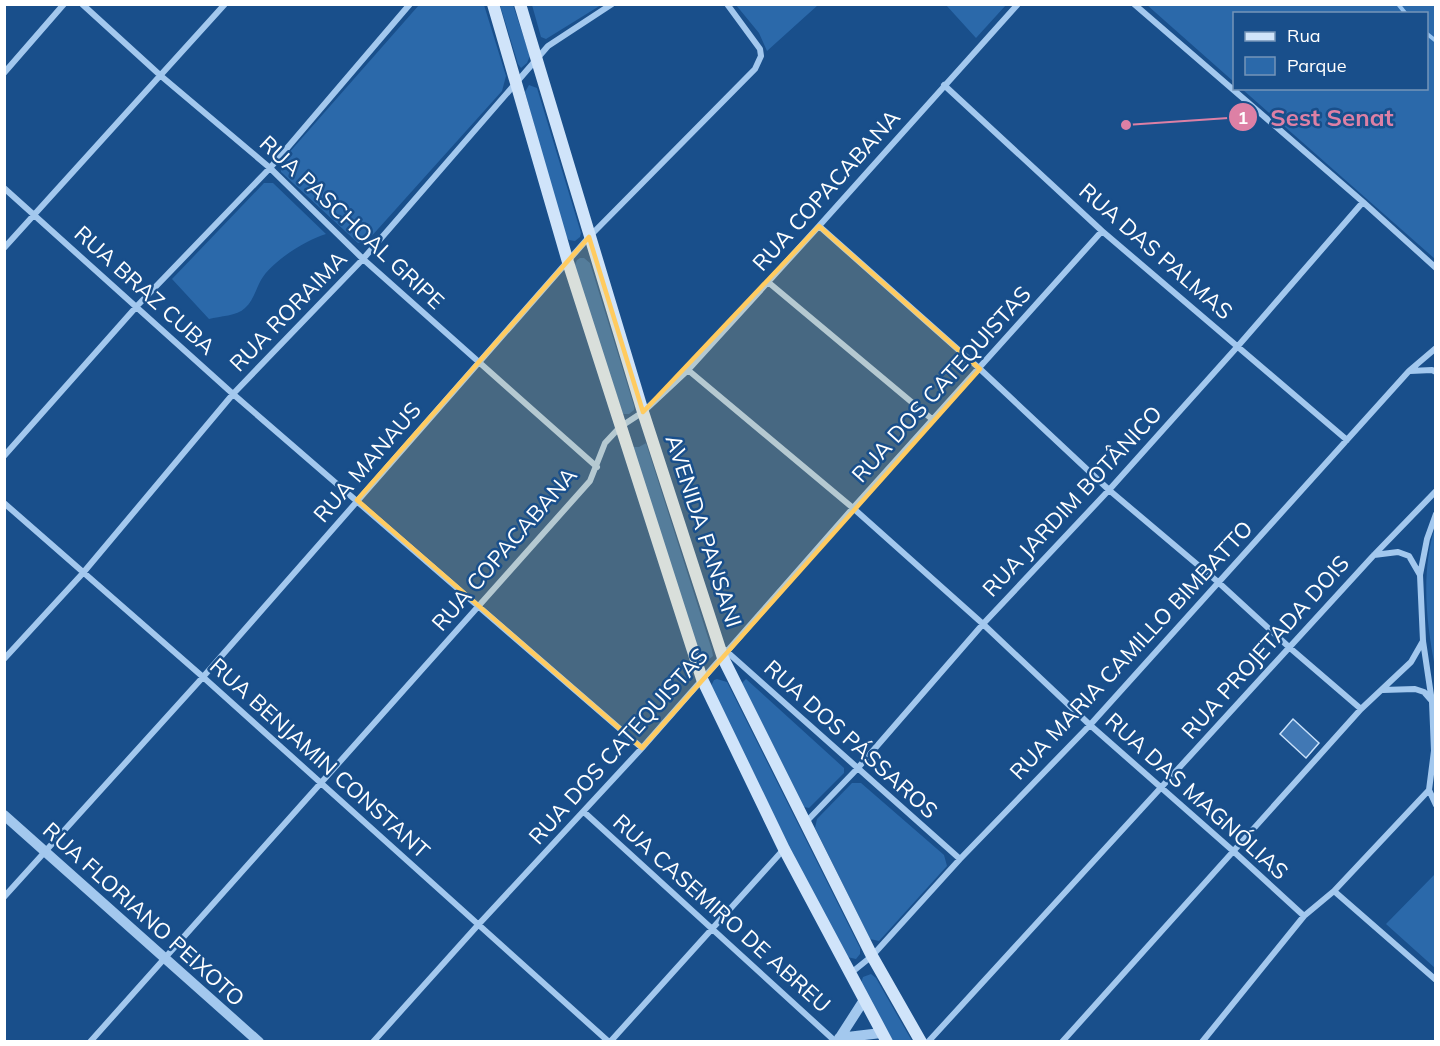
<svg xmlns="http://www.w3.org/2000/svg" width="1440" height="1046" font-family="Mulish,sans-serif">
  <rect width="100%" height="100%" fill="#194f8b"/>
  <!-- green -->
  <path fill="#2b69aa" d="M419 5H484L506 76 502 91 369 239 358 243 281 172 280 163Z
    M500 5H513L530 56 527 63 521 68 518 64Z
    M532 5V4L601 5 546 39 541 37Z
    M736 5H818L767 51 759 33Z
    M946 5H1006L976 38Z
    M1147 5H1435V259L1242 89 1426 88V14H1234V82Z
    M529 85 537 88 581 233 580 237 575 241 569 240 565 236 525 92Z
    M264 183H273L326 234C306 240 272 261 261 280 256 289 253 301 245 308 237 316 220 316 209 319L172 279Z
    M580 258H584L590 263 634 406V410L629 414H623L574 267 577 260Z
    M646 443 712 650 713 656 708 660 701 658 632 447H639Z
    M1435 527V667C1426 622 1421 571 1435 527Z
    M717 679 727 682 860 948V954L856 959 847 957 789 847 711 686 714 680Z
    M746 679 844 768V773L809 808 804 807 742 683Z
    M852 783H861L944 855 947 866 879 941 870 939 815 828 817 819Z
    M1435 874V968L1386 924Z
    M871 974 876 978 912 1041H893L861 983 863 977Z"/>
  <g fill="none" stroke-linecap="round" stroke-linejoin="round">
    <!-- stream -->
    <path stroke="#96c3f0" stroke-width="4" d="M1398 4 1406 14
      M1426 33 1436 41"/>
  </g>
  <!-- building -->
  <path fill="#4178b4" stroke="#c9e1fa" stroke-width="1.5" d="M1293 719 1319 743 1306 758 1280 734Z"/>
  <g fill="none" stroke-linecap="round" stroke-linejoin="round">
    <!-- minor -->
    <path stroke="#a3c8ee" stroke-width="6" d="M82 4 161 76 270 168 363 259 597 467
      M1134 4 1363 202 1436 268
      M4 73 64 4
      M944 85 1102 231 1347 440
      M4 188 233 394 642 748
      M819 226 980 369 1109 490 1218 582 1290 648 1361 709
      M4 248 225 4
      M768 282 933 420
      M688 370 853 508 983 624 1090 725 1232 850 1304 916
      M1410 371 1432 370 1436 372
      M4 456 137 306 270 168 410 4
      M4 503 203 677 609 1042
      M1436 514 1427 539 1420 575 1423 641 1432 702 1434 751 1429 790 1436 805
      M1374 555 1398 552 1409 556 1420 575
      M725 650 960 859
      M4 659 83 573 233 394 363 259 548 46 612 4
      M1383 690 1415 689 1424 692 1431 700
      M584 812 836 1042
      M806 822 857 769 983 624 1109 490 1238 346 1363 202
      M1334 891 1436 980
      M4 897 203 677 589 237 755 69 761 56 760 49 727 4
      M851 973 872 956 960 859 1090 725 1409 371 1436 348
      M90 1042 590 481 605 443 620 427 643 412 688 370 819 226 1018 4
      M373 1042 478 925 642 748 853 508 1102 231
      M610 1042 784 849
      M928 1042 1373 556 1436 491
      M1062 1042 1361 709 1411 662 1423 641
      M1202 1042 1304 916 1334 891 1429 790"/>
    <!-- tertiary -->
    <path stroke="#a3c8ee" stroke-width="10" d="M4 815 259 1042
      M839 1038 881 1033
      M837 1042 864 1000"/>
    <!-- secondary -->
    <path stroke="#d0e4fa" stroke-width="12" d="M493 4 568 262 702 679 784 849 887 1042
      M520 4 643 412 723 658 872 956 921 1042"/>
  </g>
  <!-- marked area -->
  <path fill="#ffcb60" fill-opacity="0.2" stroke="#ffcb60" stroke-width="4.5" stroke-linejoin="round" d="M819 226 980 369 642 748 357 500 589 237 643 412Z"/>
  <g text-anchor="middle" stroke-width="5" stroke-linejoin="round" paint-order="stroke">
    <!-- street labels -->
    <g font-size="22" fill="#fff" stroke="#194f8b">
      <text transform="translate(826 190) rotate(-48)" y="8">RUA COPACABANA</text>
      <text transform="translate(352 222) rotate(43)" y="8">RUA PASCHOAL GRIPE</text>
      <text transform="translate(1156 251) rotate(41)" y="8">RUA DAS PALMAS</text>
      <text transform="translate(145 290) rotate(42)" y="8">RUA BRAZ CUBA</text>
      <text transform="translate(288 311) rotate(-46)" y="8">RUA RORAIMA</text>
      <text transform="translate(941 384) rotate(-48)" y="8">RUA DOS CATEQUISTAS</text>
      <text transform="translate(367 462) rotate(-49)" y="8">RUA MANAUS</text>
      <text transform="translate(1072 501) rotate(-47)" y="8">RUA JARDIM BOTÂNICO</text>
      <text transform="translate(704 531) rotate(72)" y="8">AVENIDA PANSANI</text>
      <text transform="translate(504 549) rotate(-49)" y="8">RUA COPACABANA</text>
      <text transform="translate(1265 647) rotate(-48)" y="8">RUA PROJETADA DOIS</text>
      <text transform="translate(1131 650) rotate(-47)" y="8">RUA MARIA CAMILLO BIMBATTO</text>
      <text transform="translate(851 739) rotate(42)" y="8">RUA DOS PÁSSAROS</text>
      <text transform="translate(618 746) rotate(-48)" y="8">RUA DOS CATEQUISTAS</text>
      <text transform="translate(320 758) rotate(42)" y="8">RUA BENJAMIN CONSTANT</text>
      <text transform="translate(1197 796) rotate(42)" y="8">RUA DAS MAGNÓLIAS</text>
      <text transform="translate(722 913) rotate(42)" y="8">RUA CASEMIRO DE ABREU</text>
      <text transform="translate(144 914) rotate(42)" y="8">RUA FLORIANO PEIXOTO</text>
    </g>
  </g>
  <!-- callouts -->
  <path fill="none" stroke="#dd80a5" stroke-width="2" d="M1126 125L1243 117"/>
  <g fill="#dd80a5" stroke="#194f8b" stroke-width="2">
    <circle cx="1126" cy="125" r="6"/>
    <circle cx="1243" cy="117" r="15"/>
  </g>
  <g font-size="18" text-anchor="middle" font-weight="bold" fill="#fff">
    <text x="1243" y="124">1</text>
  </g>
  <g font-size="24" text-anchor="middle" font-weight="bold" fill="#dd80a5" stroke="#194f8b" stroke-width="5" stroke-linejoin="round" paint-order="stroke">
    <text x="1332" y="126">Sest Senat</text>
  </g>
  <!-- border -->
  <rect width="1440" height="1046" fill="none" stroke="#ffffff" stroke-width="12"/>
  <!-- legend -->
  <rect x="1233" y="12" width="195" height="78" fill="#194f8b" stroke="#7595b9" stroke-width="1.5"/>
  <rect x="1245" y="32" width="30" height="9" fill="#d0e4fa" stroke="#7595b9" stroke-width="1.5"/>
  <text x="1287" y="42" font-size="18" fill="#ffffff">Rua</text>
  <rect x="1245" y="57" width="30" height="18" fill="#2b69aa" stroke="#7595b9" stroke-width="1.5"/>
  <text x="1287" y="72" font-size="18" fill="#ffffff">Parque</text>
</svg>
